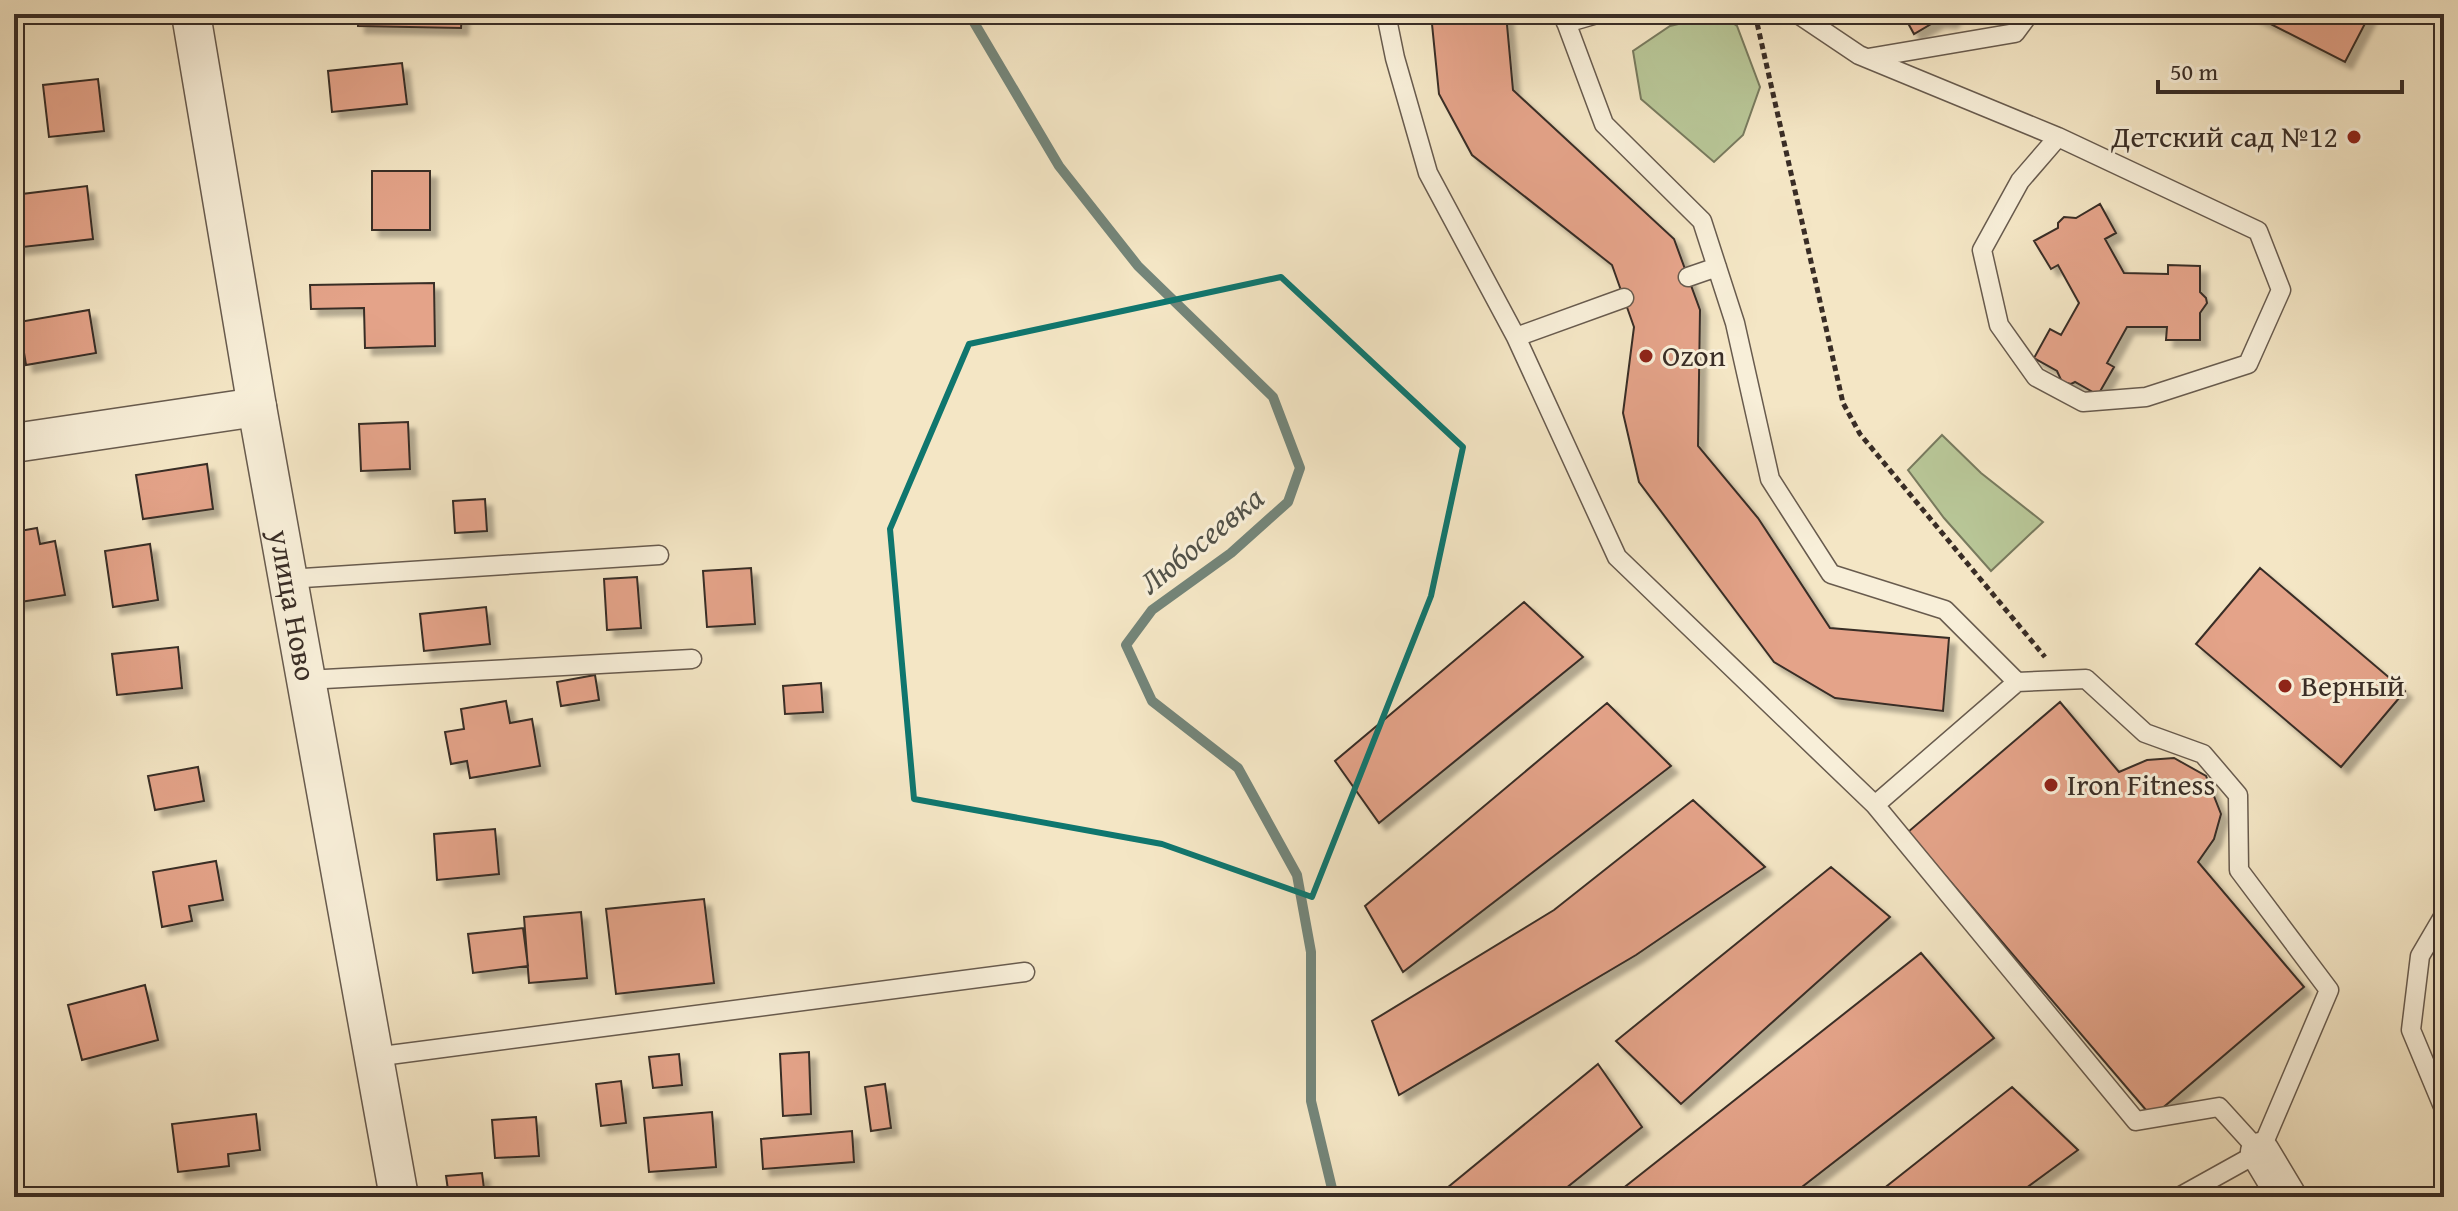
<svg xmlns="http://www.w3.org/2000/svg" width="2458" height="1211" font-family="'Gentium Book Plus',serif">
  <defs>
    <filter id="shadow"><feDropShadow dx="7" dy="7" stdDeviation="2" flood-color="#0004"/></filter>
  </defs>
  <rect width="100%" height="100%" fill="#f4e6c5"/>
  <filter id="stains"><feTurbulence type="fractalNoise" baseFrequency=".0025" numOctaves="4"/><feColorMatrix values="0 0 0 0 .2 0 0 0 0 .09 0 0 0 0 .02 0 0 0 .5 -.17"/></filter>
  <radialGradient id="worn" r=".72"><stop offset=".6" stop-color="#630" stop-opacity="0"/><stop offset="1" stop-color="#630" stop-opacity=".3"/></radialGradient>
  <!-- green -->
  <path fill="#b8c697" stroke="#787a5e" stroke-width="2" d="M1720 14 1737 26 1760 87 1743 135 1714 162 1641 99 1633 51 1670 26Z
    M1942 435 1981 473 2043 522 1991 571 1944 518 1908 470Z"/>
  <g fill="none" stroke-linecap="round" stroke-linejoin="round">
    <!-- stream -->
    <path stroke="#748579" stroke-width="10" d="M969 14 1059 166 1138 266 1273 397 1300 468 1288 502 1231 553 1152 610 1126 645 1152 701 1238 768 1297 875 1311 952V1101L1334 1197"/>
  </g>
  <!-- building -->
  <path fill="#e4a389" stroke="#392d26" stroke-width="2" filter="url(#shadow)" d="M358 14H462L461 28 358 26Z
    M1431 14H1506L1513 90 1674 239 1700 310 1698 446 1758 518 1830 628 1949 638 1943 711 1835 698 1774 662 1639 482 1623 413 1634 327 1612 265 1472 155 1439 94Z
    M1903 14H1956L1950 21 1938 20 1914 34Z
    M2251 14H2370L2345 62Z
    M402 63 407 104 332 112 328 71Z
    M98 79 104 131 49 137 43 85Z
    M372 171H430V230H372Z
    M87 186 93 239 14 248V195Z
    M2100 204 2116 233 2105 239 2124 273 2168 274V265L2200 266V292L2206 298 2207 303 2200 313V340H2166L2167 327H2127L2107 363 2114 367 2098 395 2075 382 2071 384 2062 382 2057 371 2034 358 2050 329 2061 335 2079 303 2058 265 2051 269 2034 241 2058 228V223L2064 217 2076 218Z
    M434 283 435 346 365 348 364 308 311 309 310 285Z
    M89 310 96 353 26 365 19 322Z
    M408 422 410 469 361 471 359 424Z
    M207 464 213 509 143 519 136 475Z
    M485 499 487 531 455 533 453 501Z
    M37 528 40 544 55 541 65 595 14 603V532Z
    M150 544 158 600 113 607 105 551Z
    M751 568 755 624 707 627 703 571Z
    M2260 568 2405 691 2341 767 2196 644Z
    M637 577 641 628 607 630 604 579Z
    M1524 602 1583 657 1379 823 1335 761Z
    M486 607 490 644 424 651 420 614Z
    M178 647 182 688 117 695 112 654Z
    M595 675 599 700 561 706 557 682Z
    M821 683 823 712 785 714 783 686Z
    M506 701 510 723 532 719 540 766 470 778 467 761 451 764 445 732 464 729 461 709Z
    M2060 702 2119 772 2147 760 2174 758 2206 776 2221 814 2214 839 2198 862 2304 987 2152 1117 1908 832Z
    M1607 703 1671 766 1403 972 1365 906Z
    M198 767 204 801 155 810 148 776Z
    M1693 800 1765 867 1636 955 1399 1095 1372 1021 1554 910Z
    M495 829 499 874 437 880 434 834Z
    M216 861 223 900 189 906 192 921 162 927 153 872Z
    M1831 867 1890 917 1681 1104 1616 1041Z
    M704 899 714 983 616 994 606 909Z
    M581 912 587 978 529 983 524 917Z
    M523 928 528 966 473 973 468 934Z
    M1921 953 1994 1038 1789 1197H1612Z
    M145 985 158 1040 82 1060 68 1005Z
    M809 1052 811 1114 783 1116 780 1054Z
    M679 1054 682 1085 653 1088 649 1057Z
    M1598 1064 1642 1127 1555 1197H1436Z
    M621 1081 626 1123 601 1126 596 1084Z
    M885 1084 891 1128 871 1131 865 1087Z
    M2012 1087 2078 1150 2014 1197H1873Z
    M712 1112 716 1167 649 1172 644 1118Z
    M256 1114 260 1150 228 1154 229 1166 178 1172 172 1124Z
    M536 1117 539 1156 495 1158 492 1120Z
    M852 1131 854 1162 763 1169 761 1139Z
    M482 1173 485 1197H449L446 1176Z"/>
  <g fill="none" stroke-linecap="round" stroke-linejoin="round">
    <defs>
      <path id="lane" d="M1386 14 1395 58 1428 173 1516 337 1617 557 1875 805 2136 1121 2219 1107 2260 1152 2329 990 2239 870 2238 795 2203 754 2145 733 2086 679 2017 682 1875 805
        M1563 14 1604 124 1702 221 1735 323 1770 479 1831 574 1945 610 2017 682
        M1798 14 1859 55 2058 137 2258 231 2281 290 2248 364 2146 397 2083 402 2036 377 1999 325 1982 250 2020 181 2058 137
        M1566 23 1597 14
        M1868 58 2015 33 2029 14
        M1688 277 1717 267
        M1516 337 1624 298
        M288 579 659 555
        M306 680 692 659
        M2444 915 2420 956 2411 1030 2444 1109
        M374 1057 1025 972
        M2179 1197 2260 1152"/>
      <g id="street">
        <path id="s1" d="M191 14 257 407 399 1197"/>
        <path d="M14 443 257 407"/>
        <path d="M2260 1152 2287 1197"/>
      </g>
    </defs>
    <!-- lane casing -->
    <use href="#lane" stroke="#685b4e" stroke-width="21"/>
    <!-- street casing -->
    <use href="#street" stroke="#685b4e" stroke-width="41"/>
    <!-- path -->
    <path stroke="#392d26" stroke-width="5" stroke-dasharray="6 4" stroke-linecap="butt" d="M1755 14 1843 403 1860 434 2045 657"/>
    <!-- lane -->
    <use href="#lane" stroke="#f8efd9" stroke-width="18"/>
    <!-- street -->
    <use href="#street" stroke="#f8efd9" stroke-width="38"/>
  </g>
  <!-- marked area -->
  <path fill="none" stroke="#0f766e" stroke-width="6" stroke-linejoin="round" d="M1281 277 1463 447 1431 596 1312 897 1162 844 914 799 890 529 969 344Z"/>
  <!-- markers -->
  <g fill="#8f2418" stroke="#f8efd9" stroke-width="3">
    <circle cx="2354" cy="137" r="8"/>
    <circle cx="1646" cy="356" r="8"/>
    <circle cx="2285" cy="686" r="8"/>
    <circle cx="2051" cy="785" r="8"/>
  </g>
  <g text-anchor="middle" stroke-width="6" stroke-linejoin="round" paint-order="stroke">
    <!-- poi labels -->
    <g font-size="30" fill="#392d26" stroke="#f8efd9" text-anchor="start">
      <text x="2338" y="147" text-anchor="end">Детский сад №12</text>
      <text x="1662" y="366">Ozon</text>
      <text x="2301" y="696">Верный</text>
      <text x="2067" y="795">Iron Fitness</text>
    </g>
    <!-- street labels -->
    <g font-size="30" fill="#392d26" stroke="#f8efd9">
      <text dy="10" stroke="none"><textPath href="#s1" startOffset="600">улица Ново</textPath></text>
    </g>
    <!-- water labels -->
    <g font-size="32" font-style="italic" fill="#525249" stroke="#f8efd9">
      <text transform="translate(1201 540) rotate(-39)" y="11">Любосеевка</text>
    </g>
  </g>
  <!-- margin -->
  <rect width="2458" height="1211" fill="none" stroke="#f4e6c5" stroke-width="48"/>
  <rect x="16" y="16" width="2426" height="1179" fill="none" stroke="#392d26" stroke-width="4"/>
  <rect x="24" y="24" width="2410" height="1163" fill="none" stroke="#392d26" stroke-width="2"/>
  <!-- scale -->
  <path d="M2158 80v12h244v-12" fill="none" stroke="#392d26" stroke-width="4"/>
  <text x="2170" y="80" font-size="24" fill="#392d26" stroke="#f8efd9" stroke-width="6" paint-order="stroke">50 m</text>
  <rect width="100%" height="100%" filter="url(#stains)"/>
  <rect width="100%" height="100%" fill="url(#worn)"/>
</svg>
